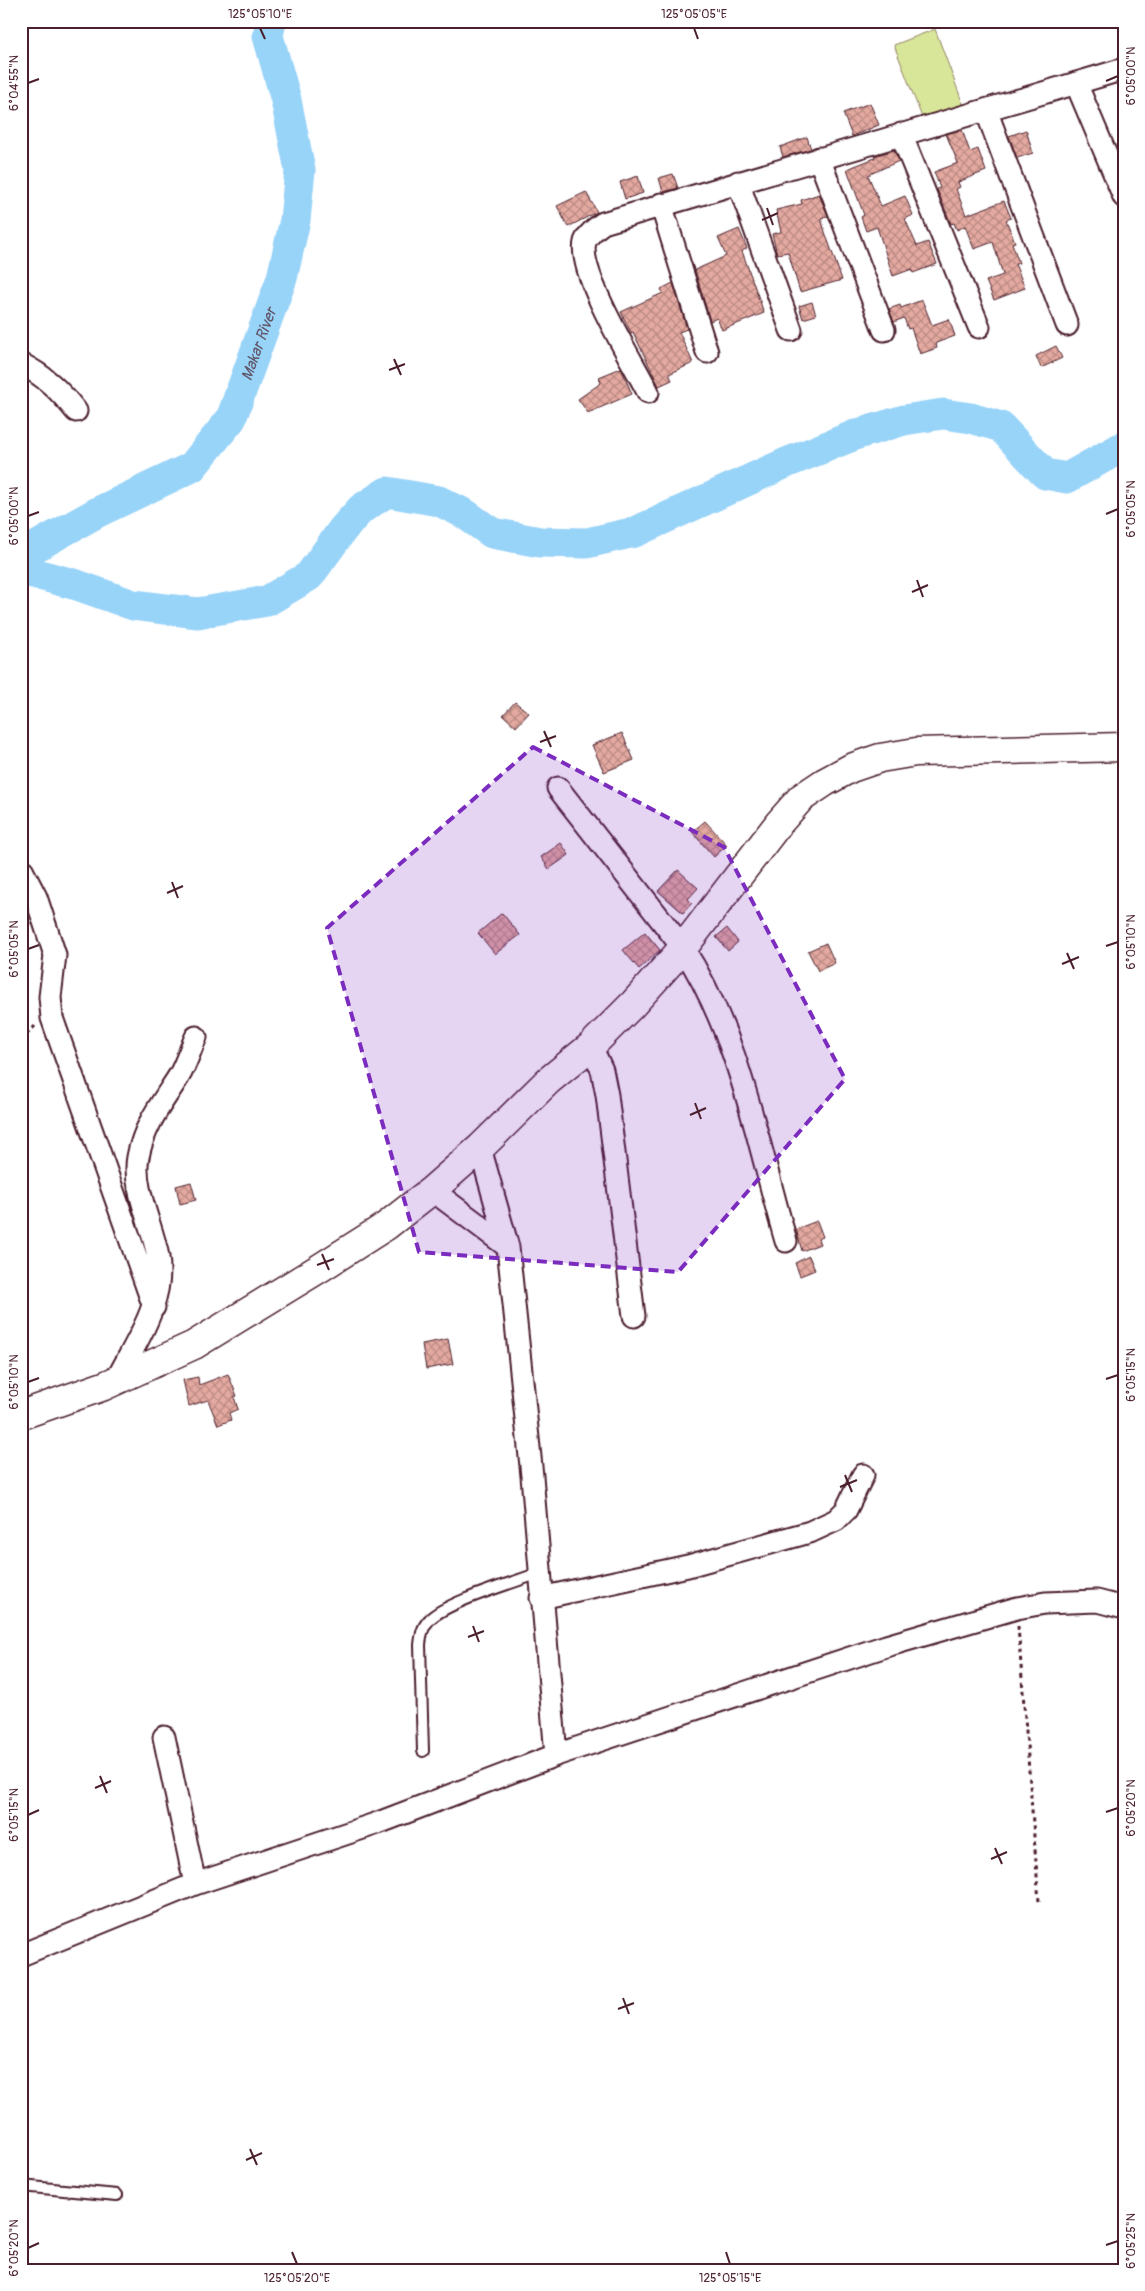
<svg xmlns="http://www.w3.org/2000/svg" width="1145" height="2291" font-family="Pangolin,sans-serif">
  <defs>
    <pattern id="building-cross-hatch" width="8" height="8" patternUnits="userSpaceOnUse" patternTransform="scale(1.25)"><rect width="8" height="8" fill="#e4aaa1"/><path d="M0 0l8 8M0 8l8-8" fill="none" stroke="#bb8a83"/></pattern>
  </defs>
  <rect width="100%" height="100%" fill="#fff"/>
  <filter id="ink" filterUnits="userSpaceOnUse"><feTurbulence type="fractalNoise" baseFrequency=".02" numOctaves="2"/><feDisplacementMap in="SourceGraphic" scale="10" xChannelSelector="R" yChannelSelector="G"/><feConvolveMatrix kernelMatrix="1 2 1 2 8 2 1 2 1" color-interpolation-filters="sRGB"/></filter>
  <g filter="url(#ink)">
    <!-- pitch -->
    <path fill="#d8e69a" stroke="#918262" d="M935 29 963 104 923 120 894 45Z"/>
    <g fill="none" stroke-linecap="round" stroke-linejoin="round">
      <!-- river -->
      <g stroke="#98d3f8" stroke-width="31">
        <path id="s1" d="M21 555 98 512 192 467 231 419 282 278 295 220 300 170 286 100 268 36 271 21"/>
        <path d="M21 570 77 585 133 605 198 613 267 601 309 576 343 529 361 509 387 492 439 501 465 514 492 533 540 542 587 543 635 532 786 463 855 435 904 420 943 414 971 418 1001 427 1045 474 1067 478 1124 446"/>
      </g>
    </g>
    <!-- building -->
    <path fill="url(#building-cross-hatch)" stroke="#4a1f2b" d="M870 103 879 125 852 136 843 113Z
      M962 130 970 152 978 149 986 171 958 182 960 187 956 189 966 215 1004 201 1011 218 1006 220 1015 242 1012 243 1019 263 1015 264 1025 288 994 300 986 281 1003 275 993 242 974 249 965 226 957 230 954 223 951 224 937 189 940 188 934 172 958 163 946 134Z
      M1026 130 1033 153 1017 158 1009 136Z
      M807 137 811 149 783 157 780 147Z
      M894 150 899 161 868 175 881 206 905 196 913 215 905 219 917 246 928 242 937 264 913 273 912 269 893 276 877 227 866 231 861 217 864 215 847 169 875 158 874 156 878 155Z
      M673 174 678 188 663 192 659 178Z
      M638 176 643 193 625 199 620 182Z
      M586 192 597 212 568 227 557 206Z
      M819 194 828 216 821 218 825 232 842 280 800 292 788 252 777 254 772 234 781 232 776 210 802 204 801 200Z
      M739 229 747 248 742 251 764 313 722 330 717 318 710 321 695 270 726 256 718 238Z
      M673 283 687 329 679 332 693 363 669 374 672 380 659 386 633 332 631 333 621 312 663 293 661 289Z
      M922 300 932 325 949 319 955 336 936 343 937 348 920 354 911 328 908 329 904 318 894 322 889 309 900 305 901 308Z
      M812 302 816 315 803 319 799 306Z
      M1056 346 1062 358 1041 368 1036 356Z
      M621 368 632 394 588 413 578 399 601 383 599 377Z
      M515 702 529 713 516 727 503 715Z
      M622 733 634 760 604 772 592 745Z
      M705 821 727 845 714 857 692 832Z
      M561 843 569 855 549 869 541 857Z
      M678 870 698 888 688 899 692 903 683 913 658 891Z
      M502 913 520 935 495 954 478 933Z
      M727 928 738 942 728 951 716 937Z
      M645 932 660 950 639 969 623 950Z
      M826 943 835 963 818 971 808 951Z
      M191 1182 196 1200 180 1204 176 1186Z
      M817 1221 823 1237 818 1239 820 1244 802 1251 796 1229Z
      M809 1256 815 1270 800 1276 795 1263Z
      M448 1339 453 1364 426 1369 422 1344Z
      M228 1374 237 1396 234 1397 238 1409 229 1413 231 1420 218 1425 208 1400 189 1406 183 1380 198 1377 199 1385Z"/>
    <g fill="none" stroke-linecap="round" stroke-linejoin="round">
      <defs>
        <path id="lane" d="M423 1751 420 1645C421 1636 422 1627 429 1620 446 1602 513 1583 539 1573
          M21 2186 117 2195"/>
        <path id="street" d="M1076 83 1124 197
          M986 110 1067 325
          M901 134 979 327
          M819 158 884 330
          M738 182 791 330
          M661 204 707 352
          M21 364C44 375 60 391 76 411
          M648 392C633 362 577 272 585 242 588 234 596 228 603 223L1124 69
          M558 788 683 948C740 1036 757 1142 786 1241
          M21 868 36 897 55 955 50 997 52 1018 154 1307
          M591 1046 602 1070 607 1095 634 1316
          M480 1148 508 1247 532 1476 556 1755
          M432 1190 508 1247
          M116 1381C135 1343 165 1302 158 1257 153 1227 132 1187 138 1157 144 1125 162 1103 179 1076 186 1064 190 1050 196 1037
          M541 1598 688 1566 810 1532 836 1520 846 1510 863 1475
          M164 1737 195 1884
          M21 1955 195 1884 378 1823 556 1755 886 1646 1017 1608 1045 1603 1097 1601 1124 1608"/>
        <path id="secondary" d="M21 1415 104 1386 194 1345 320 1268 386 1226 432 1190 480 1148 548 1081 591 1046 633 1004 683 948 779 823 801 798 825 782 851 768 880 758 916 752 1124 747"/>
      </defs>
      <!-- lane casing -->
      <use href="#lane" stroke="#4a1f2b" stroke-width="14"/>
      <!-- street casing -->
      <use href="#street" stroke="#4a1f2b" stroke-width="25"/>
      <!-- secondary casing -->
      <use href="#secondary" stroke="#4a1f2b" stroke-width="31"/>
      <!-- path -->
      <path stroke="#4a1f2b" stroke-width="3" stroke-dasharray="4 4" stroke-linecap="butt" d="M21 1040 35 1026
        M1018 1626 1039 1902"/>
      <!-- lane -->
      <use href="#lane" stroke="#fff" stroke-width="10"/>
      <!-- street -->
      <use href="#street" stroke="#fff" stroke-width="21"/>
      <!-- secondary -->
      <use href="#secondary" stroke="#fff" stroke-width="28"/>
    </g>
  </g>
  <!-- marked area -->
  <path fill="#7b2cbf" fill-opacity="0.2" stroke="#7b2cbf" stroke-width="4" stroke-dasharray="10 6" stroke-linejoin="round" d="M533 747 724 847 845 1079 678 1272 419 1252 327 928Z"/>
  <!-- ticks -->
  <path fill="none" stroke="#4a1f2b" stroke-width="2" d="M260 28 265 39M694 28 698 39M1106 81 1118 76M28 83 39 79M767 208 773 225M762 220 778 213M394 359 401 375M389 370 405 364M1106 514 1118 509M28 516 39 512M917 580 923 597M912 592 928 585M544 731 551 747M540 742 556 736M172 882 178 898M167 893 183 886M1106 946 1118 942M28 949 39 945M1067 953 1074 969M1062 964 1079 957M695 1103 701 1119M690 1115 706 1108M322 1254 329 1270M317 1265 334 1259M1106 1379 1118 1375M28 1382 39 1378M845 1475 852 1492M840 1487 857 1480M473 1626 479 1642M468 1637 484 1631M100 1776 107 1793M95 1788 111 1781M1106 1812 1118 1808M28 1815 39 1810M995 1848 1002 1864M991 1859 1007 1852M623 1998 629 2014M618 2009 634 2003M250 2149 257 2165M246 2160 262 2153M1106 2245 1118 2241M28 2248 39 2243M292 2252 297 2264M726 2252 730 2264"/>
  <g text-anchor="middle" stroke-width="5" stroke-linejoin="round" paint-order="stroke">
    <!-- water labels -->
    <g font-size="16" font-style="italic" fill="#615568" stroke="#fff">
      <text dy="6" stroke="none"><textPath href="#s1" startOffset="334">Makar River</textPath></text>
    </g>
  </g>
  <!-- margin -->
  <rect width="1145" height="2291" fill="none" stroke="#fff" stroke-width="55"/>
  <rect x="28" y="28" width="1090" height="2236" fill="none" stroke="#4a1f2b" stroke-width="2"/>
  <g font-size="12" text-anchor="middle" fill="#4a1f2b">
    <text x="260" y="18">125°05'10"E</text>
    <text x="694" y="18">125°05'05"E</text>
    <text transform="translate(1131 76) rotate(-90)" y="4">6°05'00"N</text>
    <text transform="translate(14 83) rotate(-90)" y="4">6°04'55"N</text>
    <text transform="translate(1131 509) rotate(-90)" y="4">6°05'05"N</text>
    <text transform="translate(14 516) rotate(-90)" y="4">6°05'00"N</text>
    <text transform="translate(1131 942) rotate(-90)" y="4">6°05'10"N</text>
    <text transform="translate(14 949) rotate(-90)" y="4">6°05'05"N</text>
    <text transform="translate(1131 1375) rotate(-90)" y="4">6°05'15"N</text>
    <text transform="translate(14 1382) rotate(-90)" y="4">6°05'10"N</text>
    <text transform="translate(1131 1808) rotate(-90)" y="4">6°05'20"N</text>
    <text transform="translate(14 1815) rotate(-90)" y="4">6°05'15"N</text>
    <text transform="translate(1131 2241) rotate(-90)" y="4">6°05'25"N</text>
    <text transform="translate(14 2248) rotate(-90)" y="4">6°05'20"N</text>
    <text x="297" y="2282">125°05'20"E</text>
    <text x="730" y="2282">125°05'15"E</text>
  </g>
</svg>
